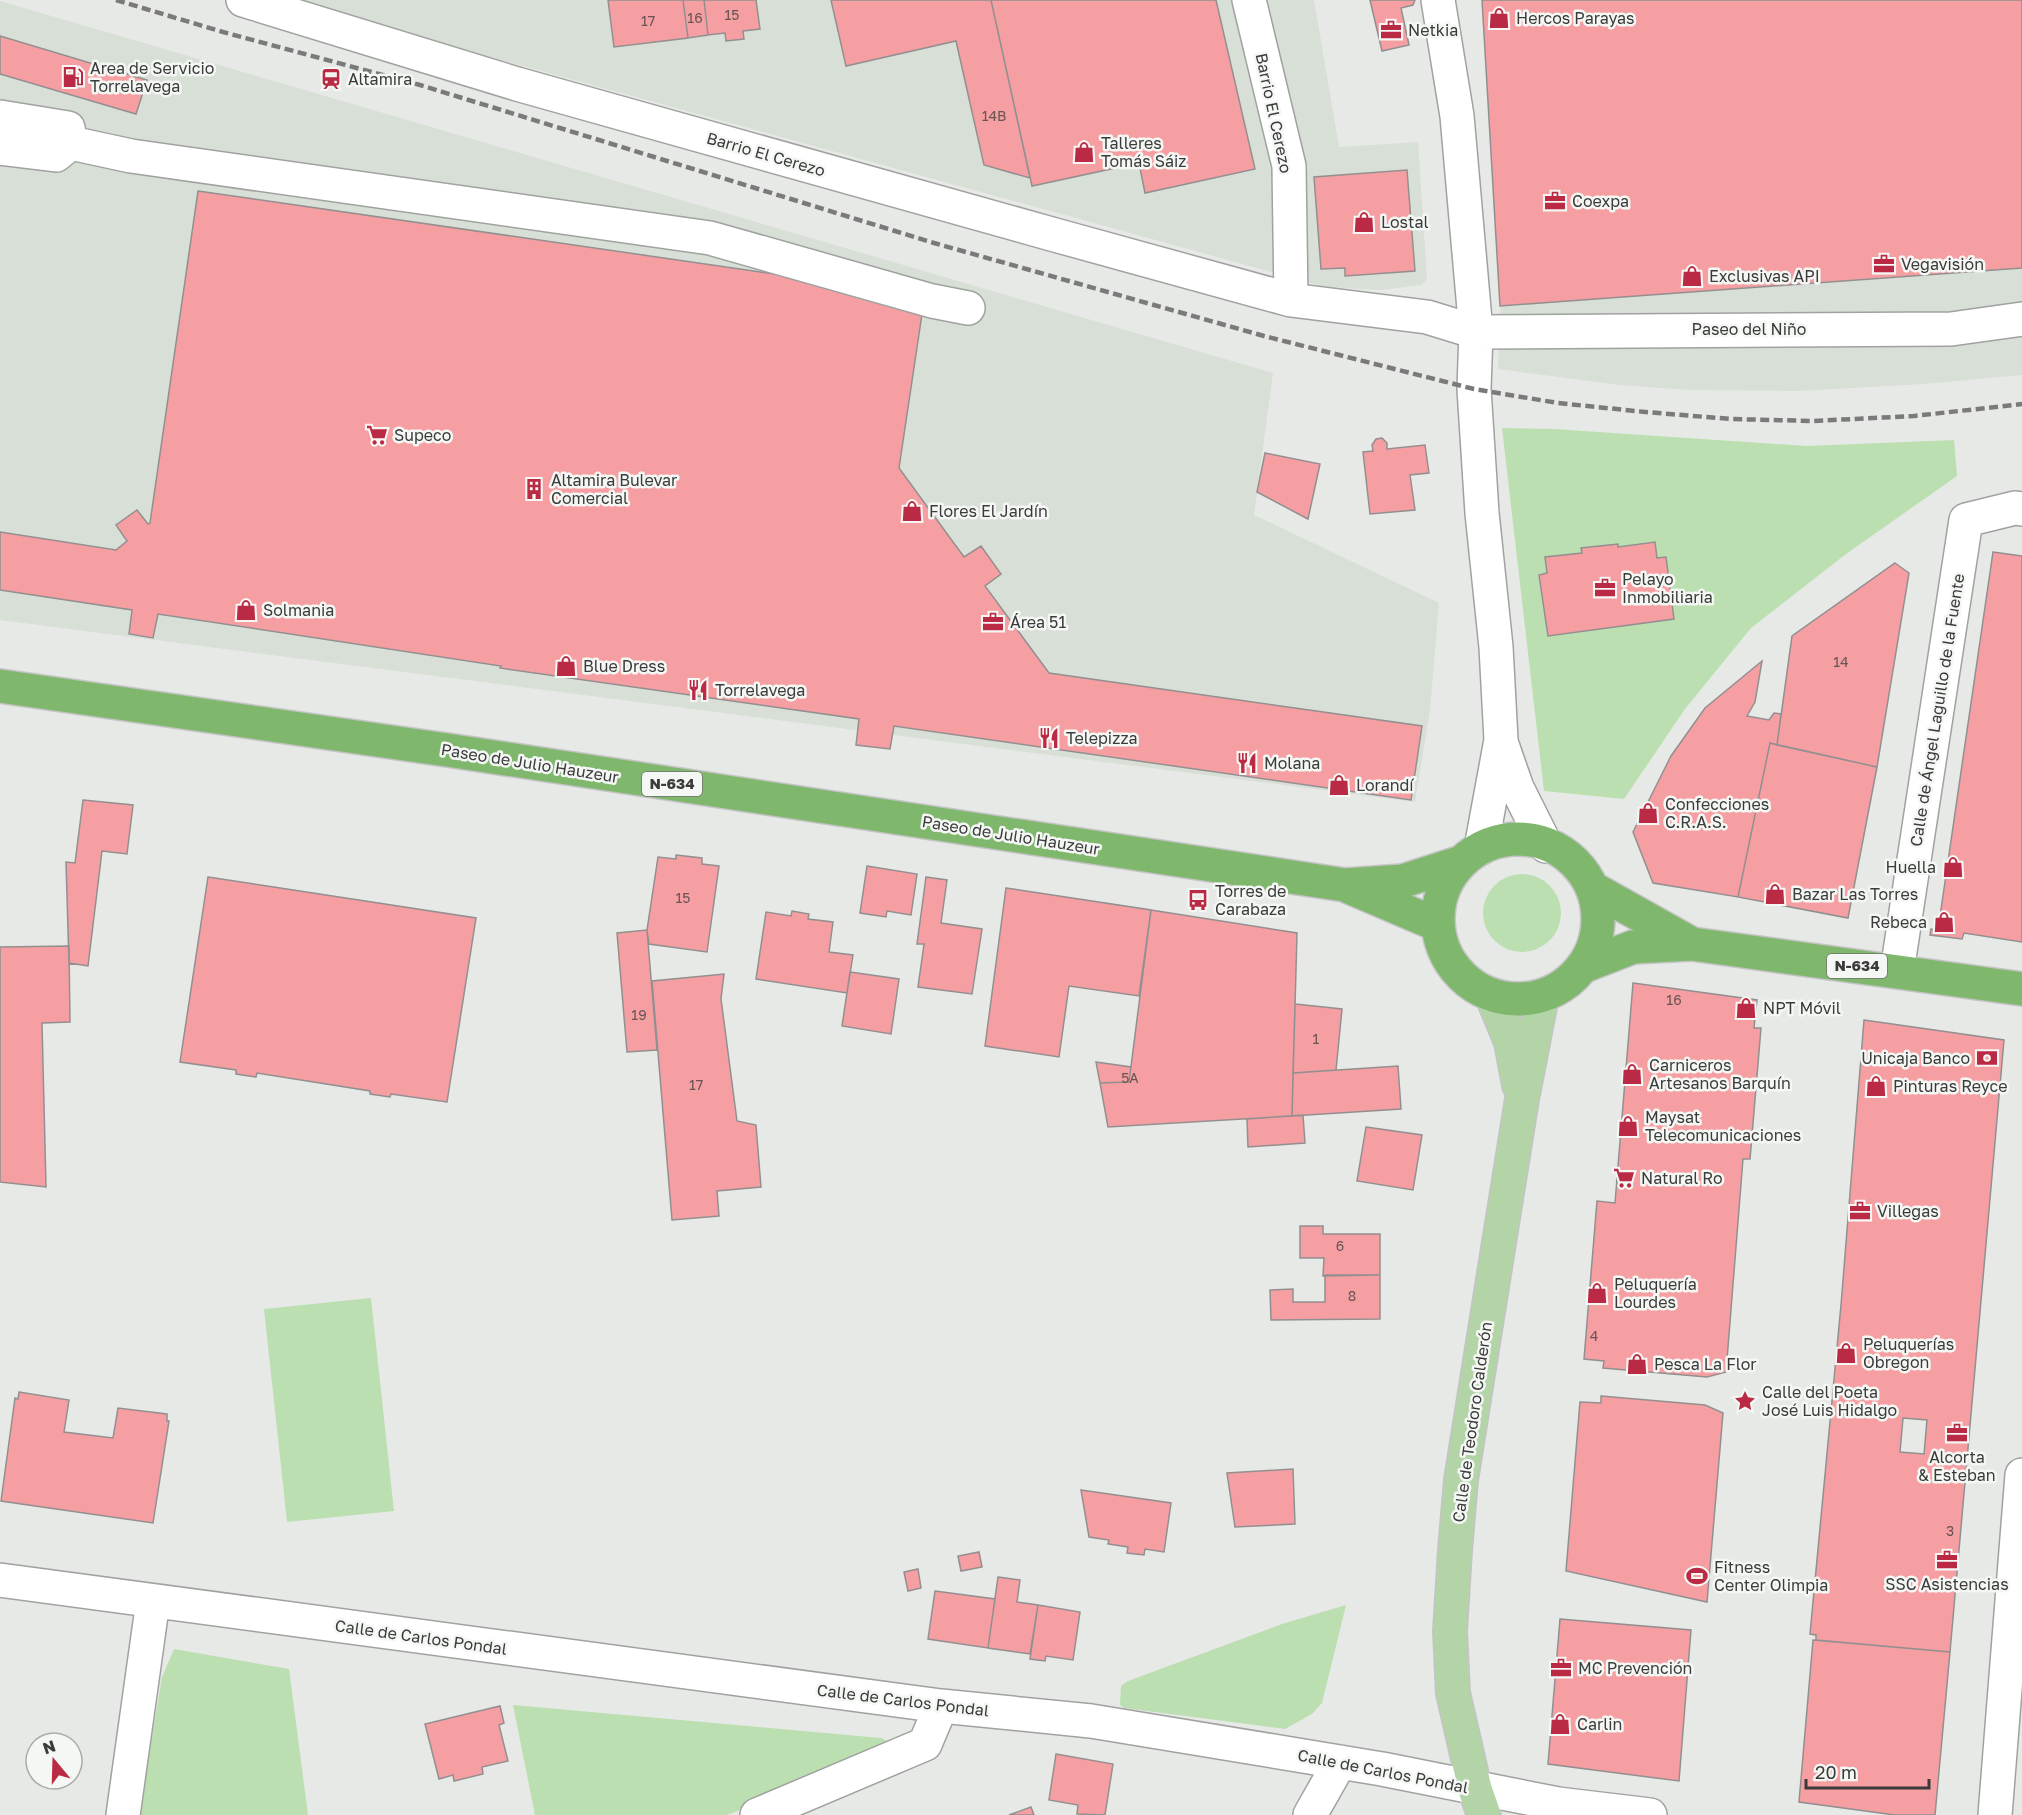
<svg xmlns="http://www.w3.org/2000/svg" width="2022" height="1815" font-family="'Golos Text',sans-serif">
  <rect width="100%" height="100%" fill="#e7e9e6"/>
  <!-- built -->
  <path fill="#d8dfd6" d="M303 0H1314L1339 147 1418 142 1427 279 1421 285 1381 290 1326 287 451 46Z
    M1482 0H2022V375L1924 384 1799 391 1690 390 1620 385 1498 369 1501 296Z
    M0 1 1273 373 1254 515 1439 603 1430 710 1415 802 0 620Z"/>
  <!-- green -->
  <path fill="#bcdfb1" d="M1502 428 1554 429 1807 446 1954 440 1957 476 1846 554 1751 628 1685 709 1624 799 1544 791Z
    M1483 913a39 39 0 1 1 78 0a39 39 0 1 1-78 0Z
    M371 1298 394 1511 287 1522 264 1309Z
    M1346 1605 1322 1703 1312 1714 1285 1729 1124 1708 1120 1705 1121 1686 1128 1681 1282 1624Z
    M174 1649 289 1669 308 1815H139L162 1677Z
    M513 1705 881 1738 887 1741 888 1747 877 1755 727 1815H535Z"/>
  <!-- building -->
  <path fill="#f69fa3" stroke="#938f90" stroke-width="1.5" fill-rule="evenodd" d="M608 0H683L688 38 614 47Z
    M683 0H704L708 35 688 38Z
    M704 0H756L760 29 743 31 744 39 726 41 725 33 708 35Z
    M831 0H991L1030 178 984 165 956 41 846 66Z
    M991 0H1216L1255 169 1145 193 1139 163 1032 186Z
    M1370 0H1415L1413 5 1401 8 1409 45 1382 51Z
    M1482 0H2022V268L1500 306Z
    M0 36 147 80 136 114 0 74Z
    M1407 170 1415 271 1345 276V268L1321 269 1314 177Z
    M198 191 782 275 922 314 899 468 964 557 981 546 1001 574 985 586 1049 673 1422 726 1411 800 894 726 890 749 856 745 859 719 500 668 501 666 158 614 153 638 129 634 132 610 0 590V532L116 550 127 541 116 525 137 510 148 524 150 523Z
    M1382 438 1387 443V449L1425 445 1429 473 1410 475 1415 510 1370 514 1363 452 1373 451 1372 445 1376 439Z
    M1265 453 1320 464 1308 519 1257 492Z
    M1655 542 1657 558 1666 557 1674 619 1548 636 1539 575 1547 573 1545 557 1582 553 1581 548 1618 544V547Z
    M1993 552 2022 556V942L1964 933 1962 939 1930 935 1931 929 1938 930Z
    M1895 563 1909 573 1877 767 1777 745 1792 636Z
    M1762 661 1755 702 1747 716 1769 720 1774 713 1781 714 1777 745 1770 743 1738 897 1653 883 1633 832 1671 756 1705 708Z
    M1770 743 1877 767 1848 918 1738 897Z
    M83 800 133 805 127 854 102 851 88 966 69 963 66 862 75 863Z
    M676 855 702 858V864L719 866 707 952 649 944 647 930 658 857 676 859Z
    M867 866 917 874 911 915 887 911 886 917 860 913Z
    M208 877 476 918 447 1102 391 1094 390 1097 370 1094V1091L257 1073 256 1077 236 1074V1070L180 1062Z
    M926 877 947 880 941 923 982 929 972 994 918 987 924 944H917Z
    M1006 888 1151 910 1139 996 1069 986 1059 1057 985 1046Z
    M1151 910 1297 933 1292 1116 1108 1127 1100 1083 1129 1082Z
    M792 911 809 914 808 919 833 922 829 952 853 955 847 993 756 979 766 912 791 916Z
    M647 930 657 1050 627 1052 617 933Z
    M69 946 70 1022 42 1023 46 1187 0 1182V947Z
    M850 972 899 979 891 1034 842 1026Z
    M724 974 721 999 737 1121 756 1125 761 1187 717 1191 719 1216 672 1220 652 981Z
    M1633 983 1757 1000 1754 1028H1761L1750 1159H1743L1726 1372 1707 1377 1603 1368 1604 1361 1584 1359 1597 1201 1615 1203Z
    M1295 1004 1342 1009 1336 1070 1293 1073Z
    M1864 1020 2004 1040 1950 1652 1816 1640V1635L1810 1634 1841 1305ZM1903 1418 1927 1420 1924 1454 1900 1452Z
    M1096 1062 1131 1067 1129 1082 1100 1083Z
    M1398 1066 1401 1109 1292 1116 1293 1073Z
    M1303 1115 1305 1143 1248 1147 1247 1119Z
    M1366 1127 1422 1135 1413 1190 1357 1181Z
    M1300 1226H1323V1234H1380V1275L1323 1276 1324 1258H1300Z
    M1325 1275H1380V1319L1271 1320 1270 1290 1293 1289V1302H1325Z
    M19 1392 69 1400 64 1432 113 1438 118 1408 167 1414V1421H169L153 1523 1 1501 15 1398 18 1399Z
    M1601 1396 1705 1405 1723 1413 1707 1602 1566 1571 1580 1402 1601 1403Z
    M1293 1469 1295 1524 1235 1527 1227 1473Z
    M1081 1490 1171 1503 1164 1552 1145 1549 1144 1555 1127 1553 1128 1547 1108 1544 1109 1540 1089 1537Z
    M979 1552 982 1567 961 1571 958 1556Z
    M918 1569 921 1588 908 1591 904 1572Z
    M998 1577 1020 1580 1017 1602 1038 1605 1030 1654 988 1648Z
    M935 1591 995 1599 988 1648 928 1639Z
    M1038 1605 1080 1612 1073 1660 1046 1656 1045 1661 1030 1659Z
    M1560 1619 1691 1630 1679 1781 1548 1764Z
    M1813 1640 1950 1652 1935 1815H1895L1799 1802Z
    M500 1706 504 1723 499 1725 508 1761 482 1767 483 1774 454 1781 453 1775 439 1779 425 1724Z
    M1056 1754 1113 1764 1105 1815 1077 1814 1078 1805 1049 1800Z
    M1031 1807 1034 1815H1009Z"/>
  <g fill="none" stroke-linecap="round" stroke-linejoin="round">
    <defs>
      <path id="minor" d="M243 0 517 84 1055 235 1291 300 1427 317 1476 332 1951 329 2022 319
        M1249 0 1289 166 1291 300
        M1438 0 1457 116 1476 332 1474 389 1482 513 1496 647 1501 740 1481 848
        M0 117 68 128 71 143 56 155 0 148
        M71 143 131 156 710 238 932 301 968 308
        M1501 742 1517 788 1546 846
        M1897 971 1966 520 2015 508 2022 509
        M0 1580 941 1706 1091 1721 1382 1769 1558 1804 1650 1815
        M123 1815 153 1601
        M757 1815 925 1744 941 1706
        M1310 1815 1340 1762
        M1995 1815 2022 1475"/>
      <path id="major" d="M1492 996 1511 1042 1519 1085
        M1484 1815 1475 1789 1453 1693 1450 1631 1455 1550 1461 1480 1522 1099 1542 996"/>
      <path id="highway" d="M0 686 447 750 1345 885 1403 881 1462 862
        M1438 919a80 80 0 1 1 160 0a80 80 0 1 1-160 0Z
        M1349 887 1438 925
        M1592 888 1692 944
        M1584 966 1633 947 1692 944 2022 989"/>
    </defs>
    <!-- minor casing -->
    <use href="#minor" stroke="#a0a2a0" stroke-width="36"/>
    <!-- major casing -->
    <use href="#major" stroke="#c4c4c4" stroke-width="36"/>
    <!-- highway casing -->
    <use href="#highway" stroke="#c4c4c4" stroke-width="36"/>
    <!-- minor -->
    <use href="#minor" stroke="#fff" stroke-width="33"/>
    <!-- major -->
    <use href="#major" stroke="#b2d4a7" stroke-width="33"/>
    <!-- highway -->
    <use href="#highway" stroke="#7fb76d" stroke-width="33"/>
    <!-- rail -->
    <path stroke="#797a79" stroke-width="4.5" stroke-dasharray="9 4.5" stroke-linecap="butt" d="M116 0 223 32 420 85 934 243 1264 336 1474 389 1558 403 1645 412 1731 419 1813 421 1914 416 2022 404"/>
  </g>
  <!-- icons -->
  <defs>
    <symbol id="shop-bare" viewBox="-9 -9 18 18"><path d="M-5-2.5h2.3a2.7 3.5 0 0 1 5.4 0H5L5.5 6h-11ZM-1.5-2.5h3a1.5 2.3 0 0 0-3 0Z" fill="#bb2a44" stroke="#f4f7f4" stroke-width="2.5" paint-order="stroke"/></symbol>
    <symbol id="office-bare" viewBox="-9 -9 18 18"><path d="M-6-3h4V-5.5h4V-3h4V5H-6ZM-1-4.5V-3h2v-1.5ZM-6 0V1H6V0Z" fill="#bb2a44" stroke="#f4f7f4" stroke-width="2.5" paint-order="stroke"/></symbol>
    <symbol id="fuel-bare" viewBox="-9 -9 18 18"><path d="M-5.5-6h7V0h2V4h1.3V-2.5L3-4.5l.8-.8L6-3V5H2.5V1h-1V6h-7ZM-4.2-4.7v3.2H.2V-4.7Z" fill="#bb2a44" stroke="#f4f7f4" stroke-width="2.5" paint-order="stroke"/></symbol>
    <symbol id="station-bare" viewBox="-9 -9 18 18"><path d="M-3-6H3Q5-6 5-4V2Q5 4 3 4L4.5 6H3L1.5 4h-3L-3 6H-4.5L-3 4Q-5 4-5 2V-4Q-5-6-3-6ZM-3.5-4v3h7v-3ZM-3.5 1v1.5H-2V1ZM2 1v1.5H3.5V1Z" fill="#bb2a44" stroke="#f4f7f4" stroke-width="2.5" paint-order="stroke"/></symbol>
    <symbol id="supermarket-bare" viewBox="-9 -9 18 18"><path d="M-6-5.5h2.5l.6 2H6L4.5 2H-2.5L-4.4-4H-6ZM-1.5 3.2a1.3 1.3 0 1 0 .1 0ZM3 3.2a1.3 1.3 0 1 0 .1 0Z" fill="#bb2a44" stroke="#f4f7f4" stroke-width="2.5" paint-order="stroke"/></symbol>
    <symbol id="building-bare" viewBox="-9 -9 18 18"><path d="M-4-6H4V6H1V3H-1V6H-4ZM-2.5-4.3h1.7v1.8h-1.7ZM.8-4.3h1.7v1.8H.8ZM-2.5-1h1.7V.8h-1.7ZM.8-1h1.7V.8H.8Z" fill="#bb2a44" stroke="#f4f7f4" stroke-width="2.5" paint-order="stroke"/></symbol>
    <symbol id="restaurant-bare" viewBox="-9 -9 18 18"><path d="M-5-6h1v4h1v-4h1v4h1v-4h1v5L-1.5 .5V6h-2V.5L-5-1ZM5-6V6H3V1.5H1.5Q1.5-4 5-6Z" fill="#bb2a44" stroke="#f4f7f4" stroke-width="2.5" paint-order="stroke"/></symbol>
    <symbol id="bus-bare" viewBox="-9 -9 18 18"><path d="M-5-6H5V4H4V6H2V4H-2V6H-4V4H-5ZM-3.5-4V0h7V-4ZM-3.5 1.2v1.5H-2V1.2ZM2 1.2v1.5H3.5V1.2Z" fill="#bb2a44" stroke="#f4f7f4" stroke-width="2.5" paint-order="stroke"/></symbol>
    <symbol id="bank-bare" viewBox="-9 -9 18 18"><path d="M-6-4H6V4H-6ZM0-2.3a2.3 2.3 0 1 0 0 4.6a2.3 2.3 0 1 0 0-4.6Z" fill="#bb2a44" stroke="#f4f7f4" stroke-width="2.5" paint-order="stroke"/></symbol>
    <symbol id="sight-bare" viewBox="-9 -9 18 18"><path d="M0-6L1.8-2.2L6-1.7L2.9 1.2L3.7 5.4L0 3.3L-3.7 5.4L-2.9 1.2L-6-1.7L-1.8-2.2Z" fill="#bb2a44" stroke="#f4f7f4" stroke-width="2.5" paint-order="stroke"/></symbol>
    <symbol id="stadium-bare" viewBox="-9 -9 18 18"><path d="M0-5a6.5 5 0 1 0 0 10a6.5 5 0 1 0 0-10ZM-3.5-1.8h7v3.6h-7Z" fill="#bb2a44" stroke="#f4f7f4" stroke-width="2.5" paint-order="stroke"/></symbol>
  </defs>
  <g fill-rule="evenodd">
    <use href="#shop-bare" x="1484" y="3" width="30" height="30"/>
    <use href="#office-bare" x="1376" y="15" width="30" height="30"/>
    <use href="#fuel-bare" x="58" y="62" width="30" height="30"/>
    <use href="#station-bare" x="316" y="64" width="30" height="30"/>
    <use href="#shop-bare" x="1069" y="137" width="30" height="30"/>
    <use href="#office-bare" x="1540" y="186" width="30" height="30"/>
    <use href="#shop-bare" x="1349" y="207" width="30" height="30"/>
    <use href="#office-bare" x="1869" y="249" width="30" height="30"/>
    <use href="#shop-bare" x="1677" y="261" width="30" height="30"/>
    <use href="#supermarket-bare" x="362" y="420" width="30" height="30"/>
    <use href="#building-bare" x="519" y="474" width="30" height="30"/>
    <use href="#shop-bare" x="897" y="496" width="30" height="30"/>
    <use href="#office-bare" x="1590" y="573" width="30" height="30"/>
    <use href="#shop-bare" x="231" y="595" width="30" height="30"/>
    <use href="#office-bare" x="978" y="607" width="30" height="30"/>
    <use href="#shop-bare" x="551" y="651" width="30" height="30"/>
    <use href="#restaurant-bare" x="683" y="675" width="30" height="30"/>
    <use href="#restaurant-bare" x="1034" y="723" width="30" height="30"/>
    <use href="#restaurant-bare" x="1232" y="748" width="30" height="30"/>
    <use href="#shop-bare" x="1324" y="770" width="30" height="30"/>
    <use href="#shop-bare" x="1633" y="798" width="30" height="30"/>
    <use href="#shop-bare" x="1938" y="852" width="30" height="30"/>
    <use href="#shop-bare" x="1760" y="879" width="30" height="30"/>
    <use href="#bus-bare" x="1183" y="885" width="30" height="30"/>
    <use href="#shop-bare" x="1929" y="907" width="30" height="30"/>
    <use href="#shop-bare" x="1731" y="993" width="30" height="30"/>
    <use href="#bank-bare" x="1972" y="1043" width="30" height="30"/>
    <use href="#shop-bare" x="1617" y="1059" width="30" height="30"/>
    <use href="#shop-bare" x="1861" y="1071" width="30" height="30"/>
    <use href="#shop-bare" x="1613" y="1111" width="30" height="30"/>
    <use href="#supermarket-bare" x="1609" y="1163" width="30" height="30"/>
    <use href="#office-bare" x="1845" y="1196" width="30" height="30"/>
    <use href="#shop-bare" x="1582" y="1278" width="30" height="30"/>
    <use href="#shop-bare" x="1831" y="1338" width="30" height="30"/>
    <use href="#shop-bare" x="1622" y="1349" width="30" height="30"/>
    <use href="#sight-bare" x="1730" y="1386" width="30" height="30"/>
    <use href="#office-bare" x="1942" y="1418" width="30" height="30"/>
    <use href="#office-bare" x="1932" y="1545" width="30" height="30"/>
    <use href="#stadium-bare" x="1682" y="1561" width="30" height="30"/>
    <use href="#office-bare" x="1546" y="1653" width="30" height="30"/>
    <use href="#shop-bare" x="1545" y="1709" width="30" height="30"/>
  </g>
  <g text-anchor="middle" stroke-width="5" stroke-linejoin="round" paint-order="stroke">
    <!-- number labels -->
    <g font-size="14" fill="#695454">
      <text x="732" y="20">15</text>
      <text x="695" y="23">16</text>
      <text x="648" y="26">17</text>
      <text x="994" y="121">14B</text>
      <text x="1841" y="667">14</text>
      <text x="683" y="903">15</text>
      <text x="1674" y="1005">16</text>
      <text x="639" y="1020">19</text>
      <text x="1316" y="1044">1</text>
      <text x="1130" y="1083">5A</text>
      <text x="696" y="1090">17</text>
      <text x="1340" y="1251">6</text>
      <text x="1352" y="1301">8</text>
      <text x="1594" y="1341">4</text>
      <text x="1950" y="1536">3</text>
    </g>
    <!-- shield labels -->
    <g fill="#f4f7f4" stroke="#727372" stroke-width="1.5">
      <rect x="642" y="772" width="60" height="24" rx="4.5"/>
      <rect x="1827" y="954" width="60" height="24" rx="4.5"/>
    </g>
    <g font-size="15" font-weight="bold" fill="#3a3b3a">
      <text x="672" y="789">N-634</text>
      <text x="1857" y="971">N-634</text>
    </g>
    <!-- poi labels -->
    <g font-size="16" fill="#3a3b3a" stroke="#f4f7f4" text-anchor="start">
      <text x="1516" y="24">Hercos Parayas</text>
      <text x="1408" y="36">Netkia</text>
      <text x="90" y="74">Area de Servicio<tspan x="90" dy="18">Torrelavega</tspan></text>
      <text x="348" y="85">Altamira</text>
      <text x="1101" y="149">Talleres<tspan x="1101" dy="18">Tomás Sáiz</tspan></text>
      <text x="1572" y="207">Coexpa</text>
      <text x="1381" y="228">Lostal</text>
      <text x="1901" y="270">Vegavisión</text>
      <text x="1709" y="282">Exclusivas API</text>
      <text x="394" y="441">Supeco</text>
      <text x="551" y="486">Altamira Bulevar<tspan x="551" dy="18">Comercial</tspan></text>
      <text x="929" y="517">Flores El Jardín</text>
      <text x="1622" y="585">Pelayo<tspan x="1622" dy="18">Inmobiliaria</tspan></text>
      <text x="263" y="616">Solmania</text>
      <text x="1010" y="628">Área 51</text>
      <text x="583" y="672">Blue Dress</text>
      <text x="715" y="696">Torrelavega</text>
      <text x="1066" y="744">Telepizza</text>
      <text x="1264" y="769">Molana</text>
      <text x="1356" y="791">Lorandí</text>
      <text x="1665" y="810">Confecciones<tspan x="1665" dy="18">C.R.A.S.</tspan></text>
      <text x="1936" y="873" text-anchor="end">Huella</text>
      <text x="1215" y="897">Torres de<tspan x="1215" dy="18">Carabaza</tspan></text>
      <text x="1792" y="900">Bazar Las Torres</text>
      <text x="1927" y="928" text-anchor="end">Rebeca</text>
      <text x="1763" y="1014">NPT Móvil</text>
      <text x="1970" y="1064" text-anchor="end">Unicaja Banco</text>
      <text x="1649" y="1071">Carniceros<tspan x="1649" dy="18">Artesanos Barquín</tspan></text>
      <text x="1893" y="1092">Pinturas Reyce</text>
      <text x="1645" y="1123">Maysat<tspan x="1645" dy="18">Telecomunicaciones</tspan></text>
      <text x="1641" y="1184">Natural Ro</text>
      <text x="1877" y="1217">Villegas</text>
      <text x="1614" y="1290">Peluquería<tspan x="1614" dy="18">Lourdes</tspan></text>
      <text x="1863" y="1350">Peluquerías<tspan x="1863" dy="18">Obregon</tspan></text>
      <text x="1654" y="1370">Pesca La Flor</text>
      <text x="1762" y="1398">Calle del Poeta<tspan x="1762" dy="18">José Luis Hidalgo</tspan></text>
      <text x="1957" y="1463" text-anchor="middle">Alcorta<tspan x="1957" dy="18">&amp; Esteban</tspan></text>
      <text x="1714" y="1573">Fitness<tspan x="1714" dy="18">Center Olimpia</tspan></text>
      <text x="1947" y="1590" text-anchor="middle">SSC Asistencias</text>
      <text x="1578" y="1674">MC Prevención</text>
      <text x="1577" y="1730">Carlin</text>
    </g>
    <!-- street labels -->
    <g font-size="16" fill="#3a3b3a" stroke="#f4f7f4">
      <text transform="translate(1274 113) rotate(78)" y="6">Barrio El Cerezo</text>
      <text transform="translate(766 154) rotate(16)" y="6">Barrio El Cerezo</text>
      <text x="1749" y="335">Paseo del Niño</text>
      <text transform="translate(1937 710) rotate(-81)" y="6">Calle de Ángel Laguillo de la Fuente</text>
      <text transform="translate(530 763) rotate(9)" y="6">Paseo de Julio Hauzeur</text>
      <text transform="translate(1011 835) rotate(9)" y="6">Paseo de Julio Hauzeur</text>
      <text transform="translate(1472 1422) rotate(-82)" y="6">Calle de Teodoro Calderón</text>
      <text transform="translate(421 1637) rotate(8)" y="6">Calle de Carlos Pondal</text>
      <text transform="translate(903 1700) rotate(7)" y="6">Calle de Carlos Pondal</text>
      <text transform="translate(1383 1771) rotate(11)" y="6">Calle de Carlos Pondal</text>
    </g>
  </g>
  <!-- north arrow -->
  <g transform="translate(54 1761) rotate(341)"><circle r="28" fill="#f4f7f4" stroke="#aaacaa" stroke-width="1.5"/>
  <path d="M0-4.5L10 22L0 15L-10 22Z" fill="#bb2a44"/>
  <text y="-9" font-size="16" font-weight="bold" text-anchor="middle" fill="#3a3b3a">N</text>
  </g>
  <!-- scale -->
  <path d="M1806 1779v9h123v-9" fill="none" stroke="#3a3b3a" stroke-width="3"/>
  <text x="1815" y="1779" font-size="18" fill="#3a3b3a" stroke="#f4f7f4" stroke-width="4.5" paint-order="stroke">20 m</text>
</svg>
